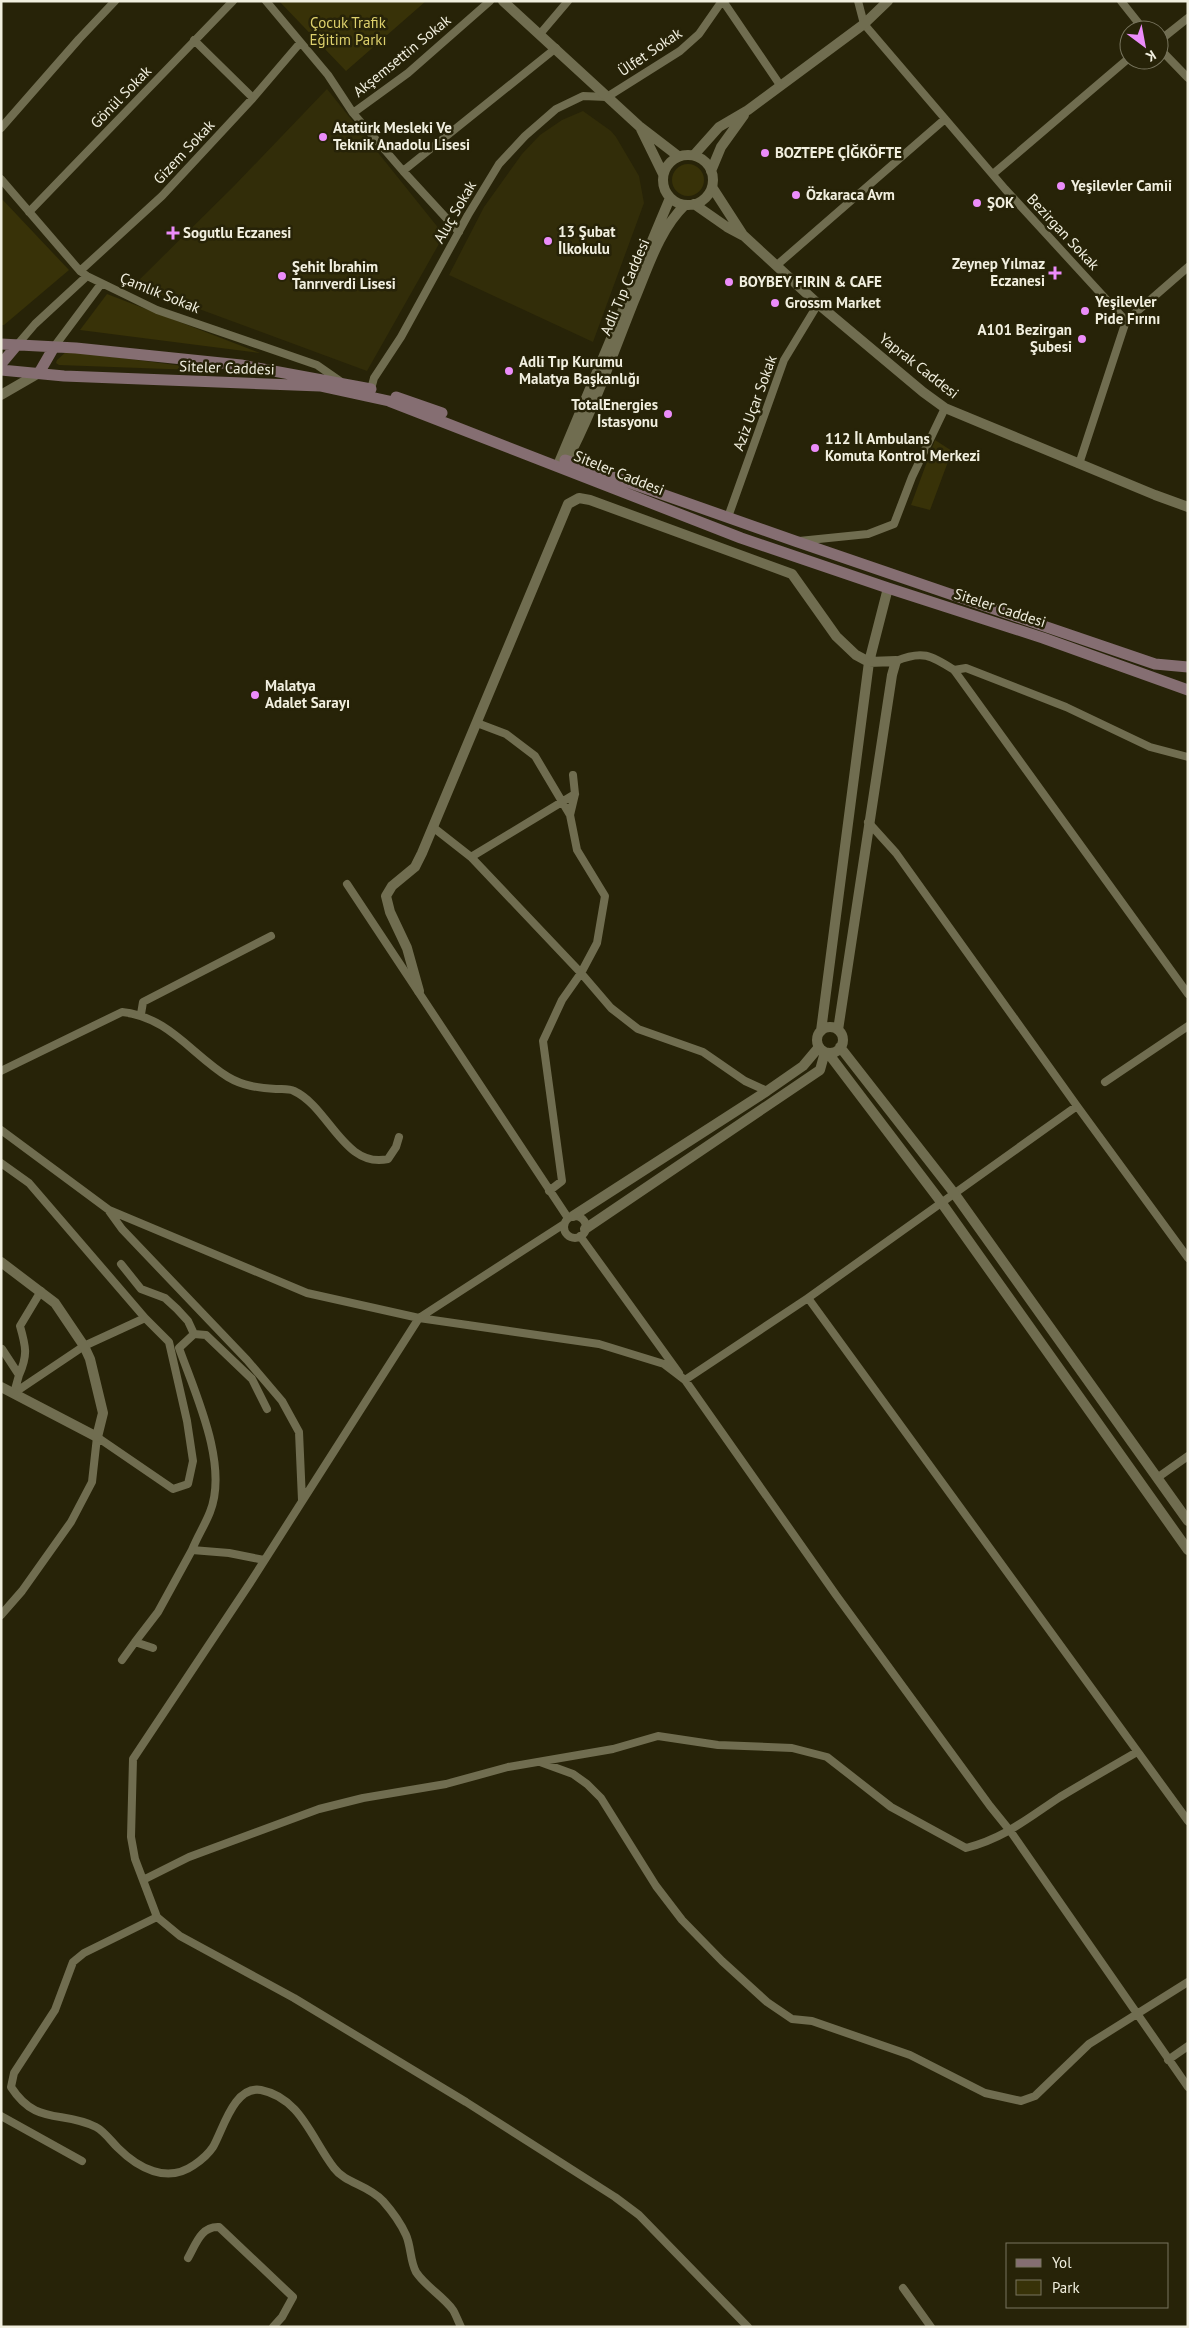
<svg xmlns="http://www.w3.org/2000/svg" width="1189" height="2328" font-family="'PT Sans',sans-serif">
  <rect width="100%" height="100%" fill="#272308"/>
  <!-- built -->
  <path fill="#322d09" d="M327 89 444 235 367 371 134 285 234 186Z
    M583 111 611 131 616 137 639 176 644 203 593 342 449 275 484 207 522 154 540 135 562 120Z"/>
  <!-- green -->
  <path fill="#383208" d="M279 1H426L346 71Z
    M672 180a16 16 0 1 1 32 0a16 16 0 1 1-32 0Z
    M1 198 69 270 4 325H1Z
    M107 294 260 353 80 330Z
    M67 351 222 371 59 365 56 363 57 360Z
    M935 440 952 451 930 510 911 505Z"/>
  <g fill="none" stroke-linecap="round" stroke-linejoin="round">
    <!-- minor -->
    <path stroke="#706d50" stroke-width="8" d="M266 1 328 75 353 113 403 171 459 232
      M723 1 780 85
      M858 1 864 24 1005 189 1126 321 1079 464
      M1121 1 1144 30
      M540 34 568 1
      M194 40 253 98
      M1159 41 1188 18
      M1159 48 1188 78
      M353 113 408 73 490 1
      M1 128 79 39 115 1
      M403 171 556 48
      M993 174 1129 58
      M1 179 80 271 87 276 157 310 317 365 340 381
      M29 212 233 1
      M777 265 945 119
      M80 271 162 196 253 98 300 43
      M1126 321 1188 267
      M17 345 35 324 87 276
      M54 347 101 284
      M371 389 374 378 401 337 468 215 499 164 525 136 556 109 583 96 607 97 680 51 699 34 722 1
      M728 517 784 360 818 304
      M799 541 868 534 894 524 912 477 945 408
      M896 661C922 650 931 655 954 670L1188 994
      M954 670 966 668 1066 707 1150 747 1188 757
      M477 723 506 734 535 756 570 815
      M573 775 575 794 570 815 577 850 605 896 597 943 581 973 611 1008 638 1029 703 1052 745 1081 767 1091
      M868 822 896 853 1077 1106
      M434 828 471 857 575 794
      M471 857 581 973 562 1000 543 1041 562 1181 549 1191
      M347 884 568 1218
      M141 1014 143 1002 271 936
      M1 1071 122 1012C169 1017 191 1054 228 1077 243 1086 259 1088 276 1089 281 1089 289 1088 294 1091 329 1107 344 1169 388 1159L396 1147 399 1137
      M1105 1082 1188 1026
      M1 1130 109 1210 307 1293 419 1318 599 1344 664 1364 685 1380
      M1 1163 29 1183 145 1318 84 1346 14 1393
      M109 1211 122 1229 247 1360 282 1401 299 1432 302 1500
      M564 1227a11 11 0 1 1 22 0a11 11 0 1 1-22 0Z
      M564 1224 419 1318 250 1583 133 1759 131 1837 135 1859 157 1917 180 1936 294 1998 466 2102 615 2197 639 2215 748 2327
      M580 1236 679 1373
      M1188 1258 1077 1106 808 1298 685 1380 836 1595 990 1806 1011 1832 1188 2087
      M121 1264 141 1289 165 1298 177 1309 188 1321 194 1334
      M808 1298 1188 1821
      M2 1349 19 1375 14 1393
      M19 1375C28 1355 26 1347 20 1326L41 1291
      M97 1437 173 1489 188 1484 193 1461 187 1421 169 1342 145 1318
      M1157 1478 1188 1456
      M264 1560 229 1553 192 1550C197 1537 205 1525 210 1512 229 1465 195 1393 179 1348L194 1334 206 1335 252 1379 267 1409
      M1 1615 22 1591 71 1522 92 1482 97 1437
      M153 1648 135 1642 158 1612 192 1550
      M122 1660 135 1642
      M540 1762 573 1774 587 1784 601 1798 656 1886 682 1920 722 1961 767 2002 792 2019 812 2021 910 2055 985 2093 1021 2101 1035 2096 1089 2044 1188 1982
      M143 1880 189 1857 319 1809 363 1798 446 1784 508 1767 613 1749 658 1736 718 1745 792 1748 827 1757 891 1807 966 1848C1005 1838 1028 1818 1060 1797 1085 1782 1111 1767 1137 1752
      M157 1917 84 1953 73 1962 55 2010 14 2073 11 2087C36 2126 62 2110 96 2127 104 2131 111 2141 118 2148 138 2168 167 2184 194 2165 200 2161 209 2153 213 2147 223 2130 234 2085 261 2090 301 2098 312 2140 334 2168 346 2184 367 2184 383 2201 391 2210 401 2224 406 2235 411 2246 410 2261 416 2272 426 2287 443 2296 453 2310 456 2315 458 2321 461 2327
      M1168 2060 1188 2046
      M1 2116 82 2161
      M188 2258C196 2244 201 2226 219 2227L293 2297 282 2317 273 2327
      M903 2288 931 2327"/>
    <!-- tertiary -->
    <path stroke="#706d50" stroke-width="10" d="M503 1 639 126 678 156
      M641 129 663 174
      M663 180a25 25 0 1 1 50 0a25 25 0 1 1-50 0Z
      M694 155 719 127 748 110 864 24 888 1
      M711 171 721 147 744 115
      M712 187 743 235 818 304 923 392 945 408 1155 495 1188 507
      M694 204 727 227 742 235
      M1 395 39 373
      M558 465 670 198
      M564 466C592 414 612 356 634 301 648 268 659 230 685 205
      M419 991 407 948 390 912 386 896 392 886 415 867 422 853 568 504 579 498 590 500 792 574 836 636 856 655 869 662 821 1031
      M817 1040a13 13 0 1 1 26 0a13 13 0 1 1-26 0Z
      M838 1030 892 675 896 661 869 662 888 588
      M840 1047 954 1193 1188 1521
      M828 1053 941 1202 1188 1550
      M573 1216 767 1091 803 1066 819 1047
      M585 1229 820 1070 825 1052
      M1 1262 55 1303 84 1346 90 1359 103 1413 97 1437 1 1387"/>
    <!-- secondary -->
    <path stroke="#856e72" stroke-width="11" d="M1 344 76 348 241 365 371 389
      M1 364 17 345
      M1 370 64 376 320 386 389 401 741 538 888 588 1043 638 1188 690
      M39 373 54 347
      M396 397 442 413
      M565 460 795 541 1155 664 1188 667"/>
  </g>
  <!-- markers -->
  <g fill="#ec8cfa" stroke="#272308" stroke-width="2">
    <circle cx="323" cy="137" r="5"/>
    <circle cx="765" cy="153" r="5"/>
    <circle cx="1061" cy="186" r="5"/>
    <circle cx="796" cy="195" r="5"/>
    <circle cx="977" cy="203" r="5"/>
    <path d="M170.5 225.5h5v5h5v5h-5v5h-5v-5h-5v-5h5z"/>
    <circle cx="548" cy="241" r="5"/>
    <path d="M1052.5 265.5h5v5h5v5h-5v5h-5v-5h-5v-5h5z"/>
    <circle cx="282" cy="276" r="5"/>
    <circle cx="729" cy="282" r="5"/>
    <circle cx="775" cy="303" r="5"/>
    <circle cx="1085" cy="311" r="5"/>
    <circle cx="1082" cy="339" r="5"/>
    <circle cx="509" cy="371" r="5"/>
    <circle cx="668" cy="414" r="5"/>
    <circle cx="815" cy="448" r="5"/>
    <circle cx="255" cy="695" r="5"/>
  </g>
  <g text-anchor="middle" stroke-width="5" stroke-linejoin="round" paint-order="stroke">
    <!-- park labels -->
    <g font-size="15" fill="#ddd06c" stroke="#272308">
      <text x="348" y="28">Çocuk Trafik<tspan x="348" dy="17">Eğitim Parkı</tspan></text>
    </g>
    <!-- street labels -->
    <g font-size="15" fill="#f1efdf" stroke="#272308">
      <text transform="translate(650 52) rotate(-34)" y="5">Ülfet Sokak</text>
      <text transform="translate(402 56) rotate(-39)" y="5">Akşemsettin Sokak</text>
      <text transform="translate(121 97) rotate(-46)" y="5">Gönül Sokak</text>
      <text transform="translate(184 152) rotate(-47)" y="5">Gizem Sokak</text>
      <text transform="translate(455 212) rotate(-60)" y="5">Aluç Sokak</text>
      <text transform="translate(1063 232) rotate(47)" y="5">Bezirgan Sokak</text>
      <text transform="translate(625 287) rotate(-67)" y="5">Adli Tıp Caddesi</text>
      <text transform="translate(160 293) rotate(22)" y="5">Çamlık Sokak</text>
      <text transform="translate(919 366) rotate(38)" y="5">Yaprak Caddesi</text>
      <text transform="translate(227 368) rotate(2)" y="5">Siteler Caddesi</text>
      <text transform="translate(755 403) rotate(-70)" y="5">Aziz Uçar Sokak</text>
      <text transform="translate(619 473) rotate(22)" y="5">Siteler Caddesi</text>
      <text transform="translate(1000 608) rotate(18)" y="5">Siteler Caddesi</text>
    </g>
    <!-- poi labels -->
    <g font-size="15" font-weight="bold" fill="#f1efdf" stroke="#272308" text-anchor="start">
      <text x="333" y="133">Atatürk Mesleki Ve<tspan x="333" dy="17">Teknik Anadolu Lisesi</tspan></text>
      <text x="775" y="158">BOZTEPE ÇİĞKÖFTE</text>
      <text x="1071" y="191">Yeşilevler Camii</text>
      <text x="806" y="200">Özkaraca Avm</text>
      <text x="987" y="208">ŞOK</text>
      <text x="558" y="237">13 Şubat<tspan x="558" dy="17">İlkokulu</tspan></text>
      <text x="183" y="238">Sogutlu Eczanesi</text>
      <text x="1045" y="269" text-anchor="end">Zeynep Yılmaz<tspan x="1045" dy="17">Eczanesi</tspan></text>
      <text x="292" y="272">Şehit İbrahim<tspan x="292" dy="17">Tanrıverdi Lisesi</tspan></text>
      <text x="739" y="287">BOYBEY FIRIN &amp; CAFE</text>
      <text x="1095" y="307">Yeşilevler<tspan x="1095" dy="17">Pide Fırını</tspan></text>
      <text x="785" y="308">Grossm Market</text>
      <text x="1072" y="335" text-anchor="end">A101 Bezirgan<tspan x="1072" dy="17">Şubesi</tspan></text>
      <text x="519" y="367">Adli Tıp Kurumu<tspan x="519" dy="17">Malatya Başkanlığı</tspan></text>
      <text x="658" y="410" text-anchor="end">TotalEnergies<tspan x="658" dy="17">İstasyonu</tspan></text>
      <text x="825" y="444">112 İl Ambulans<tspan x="825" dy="17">Komuta Kontrol Merkezi</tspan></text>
      <text x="265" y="691">Malatya<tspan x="265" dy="17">Adalet Sarayı</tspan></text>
    </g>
  </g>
  <!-- border -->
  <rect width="1189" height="2328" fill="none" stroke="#f1efdf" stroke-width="5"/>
  <!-- legend -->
  <rect x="1006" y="2243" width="162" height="65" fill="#272308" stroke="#78755e"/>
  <rect x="1016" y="2259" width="25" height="8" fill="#856e72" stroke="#78755e"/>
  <text x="1052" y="2268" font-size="15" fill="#f1efdf">Yol</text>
  <rect x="1016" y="2280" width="25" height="15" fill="#383208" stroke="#78755e"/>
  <text x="1052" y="2293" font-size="15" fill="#f1efdf">Park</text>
  <!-- north arrow -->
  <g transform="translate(1144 45) rotate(148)"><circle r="24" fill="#272308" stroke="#78755e"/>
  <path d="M0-4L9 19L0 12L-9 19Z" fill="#ec8cfa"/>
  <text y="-8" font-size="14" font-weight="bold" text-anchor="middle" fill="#f1efdf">K</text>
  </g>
</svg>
